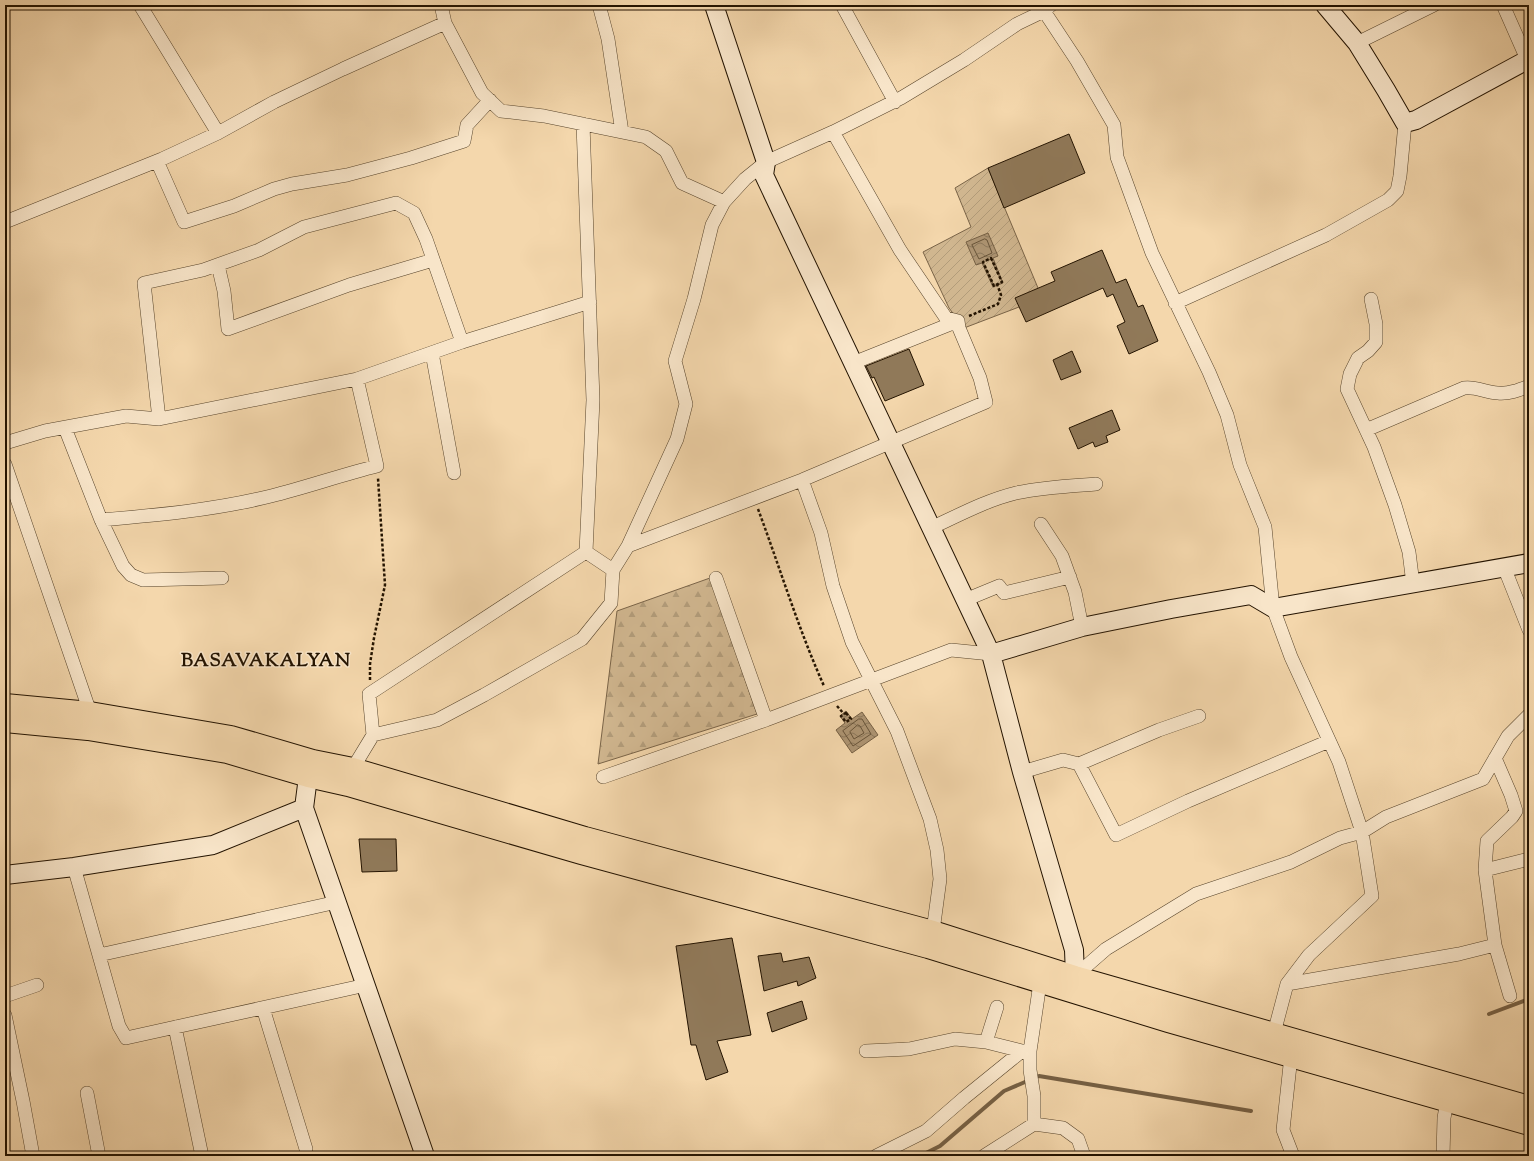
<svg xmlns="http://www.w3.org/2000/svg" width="1534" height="1161" font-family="'Sorts Mill Goudy',serif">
  <defs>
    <pattern id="forest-firs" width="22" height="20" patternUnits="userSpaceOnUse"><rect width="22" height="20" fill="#d0b68f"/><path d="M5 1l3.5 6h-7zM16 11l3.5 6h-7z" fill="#b29c7a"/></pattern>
    <pattern id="garden-furrows" width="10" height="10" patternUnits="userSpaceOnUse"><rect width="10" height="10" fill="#d0b68f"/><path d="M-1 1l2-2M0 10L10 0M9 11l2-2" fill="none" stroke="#b29c7a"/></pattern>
    <pattern id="water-waves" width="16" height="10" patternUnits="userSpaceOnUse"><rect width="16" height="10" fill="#ad9472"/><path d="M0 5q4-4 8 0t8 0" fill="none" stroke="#8c785b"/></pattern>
  </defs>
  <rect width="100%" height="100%" fill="#f4d7ac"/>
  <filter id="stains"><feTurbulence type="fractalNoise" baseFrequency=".005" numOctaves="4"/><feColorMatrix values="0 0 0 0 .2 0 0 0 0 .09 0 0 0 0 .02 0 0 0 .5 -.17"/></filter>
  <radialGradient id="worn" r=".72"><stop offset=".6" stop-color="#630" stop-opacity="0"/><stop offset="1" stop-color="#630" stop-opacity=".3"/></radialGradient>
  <!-- forest -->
  <path fill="url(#forest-firs)" stroke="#7a6448" d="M710 578 757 714 598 764 617 611Z"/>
  <!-- garden -->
  <path fill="url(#garden-furrows)" stroke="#7a6448" d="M988 168 1038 288 1019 307 964 328 949 308 923 252 971 227 955 188Z"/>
  <!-- water -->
  <path fill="url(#water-waves)" stroke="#766044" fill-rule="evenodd" d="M988 233 998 256 993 258 1003 283 993 287 982 263 976 265 966 242ZM991 259 1002 282 994 286 983 262Z
    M846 711 852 719 862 712 878 735 852 753 836 730 845 723 840 716Z"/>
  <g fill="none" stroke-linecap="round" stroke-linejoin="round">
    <!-- shore -->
    <path stroke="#685439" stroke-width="1" d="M985 239 987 240 992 253 979 259 972 245Z
      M859 719H862L871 734 853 746 843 731Z
      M858 725 860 726 864 733 854 739 850 732Z"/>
    <!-- stream -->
    <path stroke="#766044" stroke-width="4" d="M1489 1014 1529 999
      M920 1156 940 1146 1004 1091 1039 1076 1251 1111"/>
  </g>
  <!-- building -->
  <path fill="#907959" stroke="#231300" d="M1069 134 1085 173 1004 208 988 168Z
    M1102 250 1116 283 1126 279 1138 307 1143 305 1158 341 1129 354 1117 326 1125 322 1113 294 1107 297 1103 288 1026 322 1015 298 1055 281 1051 272Z
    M909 349 924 385 885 401 874 377 872 378 866 366Z
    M1072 351 1081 372 1061 380 1053 360Z
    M1112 410 1120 430 1106 436 1108 442 1095 447 1093 442 1078 449 1069 428Z
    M359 839H396L397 871 362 872Z
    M732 938 751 1035 717 1041 728 1072 706 1080 696 1045H691L676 946Z
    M781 953 783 962 809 957 816 978 798 986 797 981 764 991 758 956Z
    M802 1001 807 1019 772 1032 767 1013Z"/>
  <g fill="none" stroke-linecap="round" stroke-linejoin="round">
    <defs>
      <path id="street" d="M140 5 218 133
        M441 5 445 23 482 93 501 111 544 116 646 137 666 151 682 183 724 202
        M599 5 608 39 622 132
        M842 5 895 102
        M1503 5 1529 64
        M1044 11 1077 61 1114 125 1117 157 1152 253 1209 372 1227 415 1240 465 1265 527 1273 608 1291 657 1339 762 1362 832 1372 896 1309 955 1287 984 1274 1033
        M1357 43 1434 5
        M583 124 593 400 586 552 613 570
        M157 161 184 222 234 206 274 189 292 184 347 175 411 158 464 141 467 125 490 100
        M5 222 162 159 218 133 274 102 343 69 445 23
        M218 265 224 291 228 329 349 285 433 260
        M1371 299 1376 324V342L1368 351 1358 358 1350 374 1347 389 1374 447 1395 505 1409 552 1413 584
        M1175 303 1326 235 1388 200 1397 191 1400 176 1405 123
        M432 353 454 473
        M853 363 958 321
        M159 419 144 283 203 270 259 250 304 227 396 203 414 213 426 239 462 342
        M65 428 101 520 123 566 131 575 143 580 222 578
        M1366 430 1464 388C1476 386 1486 393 1498 393 1509 394 1519 390 1529 386
        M5 443 45 431 126 416 159 419 357 379 462 342 590 302
        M5 464 90 712 89 718
        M802 480 821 533 833 586 852 642 897 731 930 819 937 850 940 879 933 931
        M101 520C158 515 215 510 271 496 307 487 341 475 377 466L357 379
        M1041 524 1062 556 1075 592 1082 627
        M931 528C959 515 987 500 1016 493 1043 487 1069 486 1096 484
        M628 546 802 480 986 402 980 378 959 328 958 321 946 318 900 250 833 132
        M1504 567 1529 630
        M716 578 766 720
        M965 600 999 586 1004 593 1070 577
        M1199 716 1159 730 1079 764 1116 835 1188 801 1329 741
        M373 735 369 694 586 552
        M1495 758 1511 795 1516 811 1512 817 1487 841 1485 870 1495 945
        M1022 772 1063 760 1079 764
        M351 774 353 768 373 735 437 720 484 695 582 639 611 603 613 570 628 546 677 439 686 404 675 361 694 299 712 225 724 202 745 179 766 162 833 132 901 98 964 60 1017 24 1044 11 1051 5
        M603 777 766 720 951 650 991 654
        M74 867 119 1026 126 1038 366 985
        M1485 870 1529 859
        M99 955 337 902
        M1075 976 1106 949 1196 894 1291 862 1340 838 1362 832 1386 817 1483 779 1508 736 1529 715
        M1287 984 1459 954 1495 945 1510 996
        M5 996 37 985
        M997 1007 986 1042 1022 1051
        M263 1008 306 1149
        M5 1015 23 1101 33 1156
        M175 1027 202 1156
        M866 1051 909 1049 955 1039 986 1042
        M1291 1056 1283 1130 1293 1156
        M87 1093 99 1156
        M1034 1124 1063 1128 1078 1139 1084 1156
        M876 1156 926 1131 964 1098 1022 1051H1030
        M984 1156 1034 1124V1096L1030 1070V1051L1040 983
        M1443 1156 1444 1118 1447 1101"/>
      <path id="secondary" d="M714 5 766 162 764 175 991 654 1022 772 1074 950 1075 976 1071 989
        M1325 5 1357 43 1386 90 1405 123 1416 120 1529 59
        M991 654 1082 627 1171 609 1251 595 1273 608 1529 563
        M312 764 308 777 304 808 425 1156
        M5 875 74 867 213 845 304 808"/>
      <path id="primary" d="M5 704 90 712 231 736 313 760 353 768 585 837 933 931 1075 976 1529 1106
        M5 722 88 730 227 753 308 777 348 786 581 854 928 948 1168 1022 1529 1125"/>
    </defs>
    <!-- street casing -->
    <use href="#street" stroke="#57442b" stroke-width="14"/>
    <!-- secondary casing -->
    <use href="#secondary" stroke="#231300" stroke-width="20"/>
    <!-- primary casing -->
    <use href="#primary" stroke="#231300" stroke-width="22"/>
    <!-- path -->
    <path stroke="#231300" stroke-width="2.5" stroke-dasharray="3 2" stroke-linecap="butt" d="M991 258 1002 282 994 286 983 262Z
      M969 316 998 304 1001 295 997 284
      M758 509C780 568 798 628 824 686
      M370 680V664L374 638 385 585 378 478
      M837 706 844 714
      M846 713 851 719 846 722 841 716Z"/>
    <!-- street -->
    <use href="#street" stroke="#f8e5c9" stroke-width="13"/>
    <!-- secondary -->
    <use href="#secondary" stroke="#f8e5c9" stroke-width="18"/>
    <!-- primary -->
    <use href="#primary" stroke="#f4d7ac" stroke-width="20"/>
  </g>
  <g text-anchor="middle" stroke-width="3" stroke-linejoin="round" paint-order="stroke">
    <!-- district labels -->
    <g font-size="19" font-weight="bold" letter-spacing="1" fill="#231300" stroke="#f8e5c9">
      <text x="266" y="666">BASAVAKALYAN</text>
    </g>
  </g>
  <!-- margin -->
  <rect width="1534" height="1161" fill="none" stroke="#f4d7ac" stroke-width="20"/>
  <rect x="6" y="6" width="1522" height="1149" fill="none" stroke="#231300" stroke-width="2"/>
  <rect x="10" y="10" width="1514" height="1141" fill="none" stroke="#231300"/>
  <rect width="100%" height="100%" filter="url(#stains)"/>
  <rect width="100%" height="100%" fill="url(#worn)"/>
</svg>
